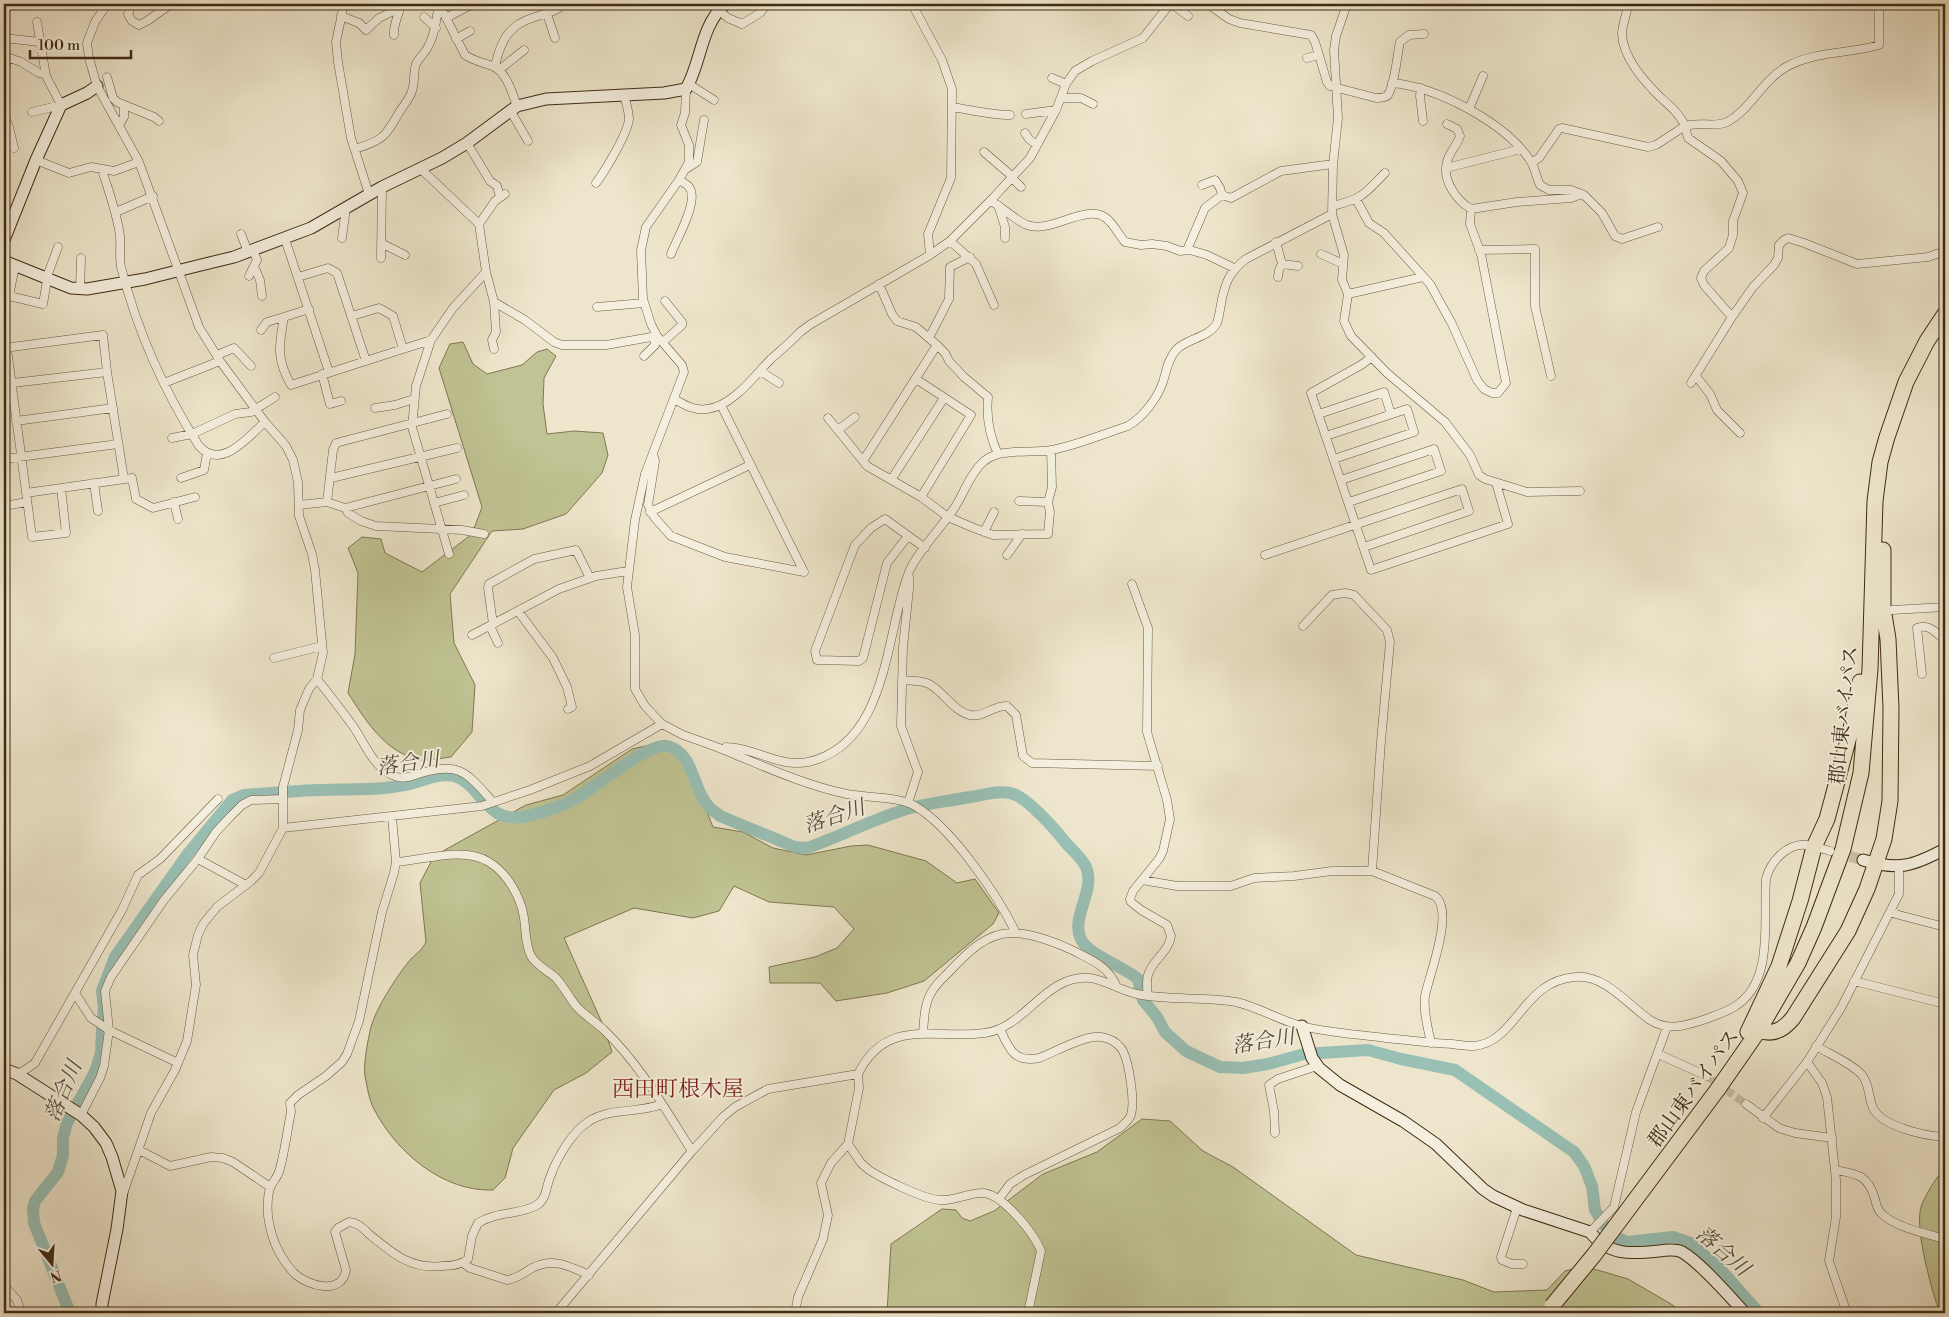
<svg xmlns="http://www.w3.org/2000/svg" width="1949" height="1317" font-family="'Libre Bodoni','Noto Serif JP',serif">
  <rect width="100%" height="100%" fill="#eee6cc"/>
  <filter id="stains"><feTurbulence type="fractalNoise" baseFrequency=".004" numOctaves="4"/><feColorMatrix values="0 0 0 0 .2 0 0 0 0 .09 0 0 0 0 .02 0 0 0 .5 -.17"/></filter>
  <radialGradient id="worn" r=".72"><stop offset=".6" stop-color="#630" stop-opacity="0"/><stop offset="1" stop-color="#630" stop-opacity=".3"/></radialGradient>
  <!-- green -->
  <path fill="#c0c393" stroke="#807752" d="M463 342 473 364 487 374 522 365 537 352 547 349 556 356 544 378 543 404 547 434 574 431 603 433 608 455 602 473 566 514 523 529 492 531 450 594 454 643 475 685 472 732 451 757C441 758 426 762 416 759 383 750 365 719 348 693L355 654 358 573 348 548 362 537 381 539 385 553 422 572 472 534 482 507 439 368 450 344Z
    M663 742 688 764 713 827 743 832 773 848 806 855 851 846 868 845 926 861 957 883 975 879 999 913 993 924 924 981 887 993 836 1001 820 983H770L769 967 815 957 837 948 854 929 834 907 769 902 734 886 719 911 693 918 634 908 564 938 603 1025 612 1052 586 1073 554 1090 513 1148 505 1178 493 1190C443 1192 396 1152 374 1109 369 1100 367 1086 365 1076 363 1065 368 1039 371 1027 376 1008 398 974 411 959 417 953 422 950 426 942L420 883 434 856 526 805 563 795 632 749Z
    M1142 1119 1170 1121 1203 1151 1233 1167 1356 1255 1463 1280 1494 1292 1547 1290 1565 1271 1584 1266 1628 1279 1671 1304 1683 1313H887L891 1244 942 1209 956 1210 962 1218 970 1221 994 1211 1043 1174 1097 1152Z
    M1945 1168V1309L1938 1308C1931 1287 1913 1224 1922 1204 1927 1192 1936 1178 1945 1168Z"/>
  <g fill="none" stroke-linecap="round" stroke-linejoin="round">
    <!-- river -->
    <path stroke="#99c0b5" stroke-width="12" d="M70 1313 34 1223 33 1208 35 1201 58 1172 63 1155V1138L67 1123 95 1072 101 1053 102 1031 104 1007 102 991 115 957 187 855 232 800 244 795C269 793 294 791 319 790 341 789 362 790 384 788 392 787 402 786 410 784 423 780 440 773 454 776 481 783 484 823 523 817 535 815 562 806 573 800 592 790 649 742 667 746 695 752 692 792 711 809 713 811 717 813 720 816L795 847 807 848C842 836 875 818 910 808 929 803 950 801 970 797 985 795 1004 788 1018 796 1030 802 1054 828 1062 838 1069 848 1081 856 1086 867 1097 892 1066 921 1084 944 1094 957 1124 967 1138 979L1143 1000 1157 1017 1165 1032 1186 1051 1220 1067 1243 1068 1268 1064 1304 1054 1368 1050 1401 1059 1455 1070 1574 1152 1584 1166 1592 1186 1595 1210 1604 1225 1616 1237 1627 1242 1673 1237 1690 1243 1720 1269 1759 1313"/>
    <!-- street-tunnel -->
    <path stroke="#cbc1a7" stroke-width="8" stroke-dasharray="8 4" stroke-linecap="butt" d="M1707 1076 1746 1104"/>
    <!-- secondary-tunnel -->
    <path stroke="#cbc1a7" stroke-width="11" stroke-dasharray="11 5.5" stroke-linecap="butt" d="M1834 852 1863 860"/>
    <defs>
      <path id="street" d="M107 4 95 22 87 43 89 58 97 86 139 162 199 327 220 361 265 422 286 446 293 460 298 482 299 516 312 554 315 570 323 653 317 679 309 689 300 710 298 730 283 787V828L259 873 251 881 217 907 203 924 198 935 193 955 196 985 187 1041 175 1070 151 1113 123 1194
        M132 4 128 14 132 21 139 25 147 21 171 4
        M344 4 336 42 338 62 351 138 369 194
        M439 4 465 55C474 61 482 62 492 66 506 71 512 92 517 106
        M912 4 942 60 952 89 951 178 928 234 930 255
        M1172 4 1188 16
        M1208 4 1229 19 1240 23 1311 35 1315 42 1327 82 1330 86 1376 98C1380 98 1385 98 1388 95 1395 84 1397 55 1400 42L1409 35 1424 34
        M1347 4 1336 36 1334 50 1338 118 1333 165 1332 214 1344 255 1342 280 1348 294 1344 321 1351 336 1387 373 1445 422 1470 455 1479 475 1485 479 1527 492 1580 491
        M1628 4C1627 14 1622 25 1622 34 1623 58 1644 81 1660 97 1669 105 1680 114 1685 126 1699 121 1714 128 1727 122 1750 110 1762 81 1786 67 1814 51 1849 54 1879 45V4
        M718 10 728 18 742 24 760 13 767 4
        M547 14 555 38
        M341 16 359 23 366 30 379 18 400 8
        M424 17 436 28
        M446 18 469 6
        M394 35C393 24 399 16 400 6
        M4 38 40 42
        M456 39 470 31
        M4 56 21 62 39 73 45 74
        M1307 58 1319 55
        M495 67C498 51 504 33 519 24 531 16 547 15 559 8L557 4
        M499 70 524 50
        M4 77 7 58
        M107 77 113 98 117 102 154 117 159 121
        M1052 78 1066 84
        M1392 83C1437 87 1504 122 1530 160 1535 167 1536 177 1540 185L1549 190H1571L1584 195 1602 213 1615 236 1622 239 1658 227
        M689 84 714 100
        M1421 88 1420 96 1423 121
        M686 89 685 113 681 125 689 145V162L679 180 646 227 641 250 643 299 651 324 657 336 682 365 684 372 645 474 635 520 627 587 635 635V689L645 706 662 724 683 735C700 741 719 747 736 755 772 770 809 786 847 794 867 798 897 796 915 806 951 827 997 894 1016 933
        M1061 98H1081L1093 104
        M952 107C971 110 991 115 1010 115
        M1469 109 1483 76
        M510 110 528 141
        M32 112 61 105 46 76 37 22
        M1026 114 1056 110
        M4 115 9 127 14 148
        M119 125 124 117V105
        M1025 133 1029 139 1037 145
        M467 143 490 181 497 186 500 197
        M355 149C384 140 385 137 400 111 404 105 410 98 412 91 415 83 413 73 416 64 419 58 426 52 429 45 436 31 436 19 439 4
        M984 152 1013 177
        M36 160 69 173 91 167 114 171 139 162
        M1532 162 1539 158 1559 129 1562 128 1648 147 1656 145 1685 126 1688 138 1721 161 1738 181 1743 193 1733 221V235L1729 248 1704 271 1701 278 1704 285 1732 317
        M1446 168 1521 149
        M421 169 479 224 486 272 494 302 525 320 554 342 562 345H606L657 336
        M686 169 697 162 704 120
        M102 170C109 192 117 213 120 236 121 246 119 257 121 267 137 330 164 391 199 446 221 471 248 437 265 422
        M1012 178 1021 187
        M596 183C605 171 628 133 629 119 629 111 626 103 624 95
        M1202 185 1215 180 1220 188 1222 195
        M1356 199 1369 223 1384 233 1430 284 1452 324 1477 380 1484 389 1492 393H1498L1506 383 1481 254 1470 224 1471 209C1456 200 1442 180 1447 162 1449 152 1457 146 1460 136L1457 129 1447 124
        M991 201C1002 207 1015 220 1027 225 1051 234 1085 203 1106 218 1113 223 1119 235 1125 242L1141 245 1152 244 1167 246 1180 251 1190 250 1207 255 1234 268
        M998 205 1005 227V238
        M1333 206C1364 198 1364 194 1385 173
        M1471 209 1517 202 1571 198 1582 194
        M116 212 153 196
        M479 224 495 201 505 194
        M241 234 248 252
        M342 238 346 208
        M285 239 329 372
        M950 241 976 264 994 305
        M1276 242 1282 264 1279 270 1278 277
        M381 243 405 255
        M1187 250 1205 208 1222 195 1231 198 1281 171 1333 164
        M1479 250 1535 249V306L1551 376
        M671 254C676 240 700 200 689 187 687 184 682 182 679 180
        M1321 254 1343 264
        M381 258 382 187
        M1282 264 1298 266
        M15 266 9 296 43 304 48 274 58 247
        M254 266 260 280 262 296
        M249 276 257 260 253 250
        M298 277 328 268 337 273 366 361
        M879 284 892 314 897 321 916 327 937 345 945 353 949 361 964 377 988 397C986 418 989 435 998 454
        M80 289 81 258
        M1348 294 1423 277
        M494 302 496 332 492 340 494 349
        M597 307 644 303
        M309 309 284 317C279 345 276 359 291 385L431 340
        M352 316 379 308 393 316 403 349
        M261 330 267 322 284 317
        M929 338 949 299 950 267 970 257
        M663 342 682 325V322L665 301
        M937 345 863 461 867 466 921 497 948 517 974 528 993 535 1048 534 1050 512 1048 502 1052 487 1051 450
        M4 348 103 335 107 372 124 479
        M7 349 32 537 66 533 61 488
        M217 355 234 348 251 366
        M644 356 655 345 654 337
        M1372 357 1361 365 1311 393 1371 570 1508 524 1496 483
        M760 371 779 383
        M322 374 330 404 341 401
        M1696 376 1710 394 1717 410 1740 433
        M916 379 971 415 921 497
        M164 383 220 361
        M1691 383 1732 317 1753 287 1774 265 1778 258 1779 245 1784 240 1788 238 1804 243 1857 264 1928 257 1945 251
        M4 384 107 372
        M674 399C685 405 694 411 707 409 733 406 754 376 771 359 781 350 791 342 800 332L811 324 930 255 950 241 993 198 1030 158 1056 110 1066 84 1075 71 1092 61 1143 38 1170 4
        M721 405 804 572
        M375 408 395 405 414 399
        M1319 414 1384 392 1391 414
        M828 418 863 461
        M16 421 113 408
        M838 430 855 417
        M1326 436 1407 409 1414 432 1334 459
        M172 438 192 434 235 414 251 412 275 397
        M653 454 655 461 648 505 654 517 671 536 725 557 804 572
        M4 459 118 444
        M181 478 204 470 207 453
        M331 478 457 448
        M891 480 944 398
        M1341 480 1434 449 1441 471 1349 502
        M94 483 98 511
        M26 493 132 478 136 499 153 508 195 497
        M1019 501 1048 502
        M174 502 178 519
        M327 502 333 450 336 443 447 414
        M434 503 464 495
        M299 505 327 502 345 508 456 479
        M4 506 27 502
        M345 508 348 513 361 521 376 526 462 530 484 534
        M650 512 750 465
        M984 532 994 512
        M908 536 887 563 863 658 859 661 817 660 815 651 855 545 871 528 885 519 925 548
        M449 554 412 427 416 386 431 340 453 308 486 272
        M1007 555 1022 534
        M1265 555 1462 489 1469 511 1364 547
        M1132 584 1148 628 1147 732 1167 800 1170 819 1163 851 1159 859 1133 891 1130 899 1131 902 1141 910 1167 925 1171 936C1169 952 1152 960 1148 975 1146 981 1147 989 1148 996
        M1892 610 1945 607
        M518 611 553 658 567 687 572 707 568 709
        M493 624 488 588 489 584 534 559 576 550 590 578
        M490 626 498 643
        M1303 626 1332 595 1345 593 1354 595 1387 630 1390 642 1381 741 1372 871
        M472 635 559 589 596 576 628 571
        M274 658 322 646
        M1922 674 1917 628C1929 623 1936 633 1945 640
        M317 679C328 693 339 707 350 722 364 740 371 765 392 775 402 780 409 777 418 774 460 761 466 772 493 802
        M902 680C911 681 921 680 929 684 944 692 953 711 970 715 983 718 994 705 1007 706L1016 715 1023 756 1032 763 1158 766
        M726 747C754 747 779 768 808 762 889 744 885 633 909 572 917 552 942 527 955 507 964 493 970 474 983 462 992 454 1002 453 1014 452 1027 451 1040 452 1052 450 1078 445 1103 434 1128 426 1143 417 1157 399 1163 382 1166 372 1168 359 1176 350 1187 338 1209 338 1217 323 1219 317 1220 310 1221 304 1225 283 1229 272 1246 259L1332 214
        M908 803 918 772 901 726 903 647 909 589V577
        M392 817 396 862 394 873 382 912 359 1021 347 1054 342 1062 326 1076 298 1095 290 1103 291 1112C287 1131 285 1152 279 1172 277 1178 272 1182 270 1188 267 1198 267 1213 269 1222 272 1240 281 1259 294 1273 307 1286 342 1296 346 1270L335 1232 338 1228 349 1222C358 1223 363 1228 369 1234 392 1253 411 1270 442 1266 451 1266 461 1265 468 1259L472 1236 478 1223C497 1211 521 1215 537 1205 547 1199 546 1185 551 1175 557 1158 572 1132 588 1122 609 1107 638 1114 662 1104
        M283 828 482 806 530 790 590 766 662 724
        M198 859 246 885
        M396 862C424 860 464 846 489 862 507 873 521 897 524 918 526 931 525 944 531 956 536 965 548 971 556 978 564 987 569 997 576 1006 585 1016 596 1022 605 1031 641 1066 665 1109 692 1151
        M1142 880 1177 886H1231L1254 878 1294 876 1332 871H1372L1435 896C1455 911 1429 975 1425 996 1423 1012 1428 1028 1431 1043
        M1890 912 1899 915 1945 927
        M1854 981 1945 1004
        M75 993 91 1018 109 1030 178 1063
        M923 1034C924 1021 924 1005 931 993 935 985 942 979 948 973 966 954 987 931 1015 933 1033 934 1058 943 1074 951 1093 961 1108 966 1117 987
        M1816 1046C1831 1055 1851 1063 1862 1075 1870 1085 1868 1097 1873 1108 1882 1127 1926 1136 1945 1137
        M1658 1054 1707 1076
        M1807 1062 1822 1083 1827 1097 1836 1180V1217L1829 1261 1847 1313
        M17 1074 25 1070 35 1063 122 910 138 875 160 859 218 799
        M1746 1104 1779 1128 1795 1133 1832 1138
        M81 1115 100 1078 104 1066 109 1030 105 991 111 977 164 900 197 860 216 832 231 816 242 805 251 800 283 799
        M1763 1118 1807 1062 1841 1008 1899 894V867
        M1275 1133 1274 1111 1269 1085 1278 1079 1317 1066
        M848 1144 861 1163 869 1170C883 1179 923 1199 940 1200 954 1201 968 1193 982 1193 1002 1193 1034 1233 1041 1251L1028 1313
        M139 1150 170 1166 211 1157 223 1158 233 1162 270 1187
        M1835 1170C1858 1174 1868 1175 1875 1199 1876 1204 1877 1209 1881 1213 1894 1227 1927 1234 1945 1239
        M999 1199 1010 1184 1024 1175 1120 1128C1123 1125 1128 1121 1130 1117 1136 1105 1129 1059 1121 1048 1116 1042 1109 1038 1101 1037 1084 1035 1055 1052 1039 1058 1014 1063 1009 1049 1000 1029
        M1517 1208 1501 1257 1502 1260 1512 1264H1523
        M1590 1232 1614 1207 1636 1112 1667 1027
        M463 1263 470 1268 507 1280C516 1279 524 1273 532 1268 553 1257 569 1266 589 1275
        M4 1286 17 1300 21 1313
        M556 1313 692 1151 723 1117 735 1107 768 1089 858 1074C887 1016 934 1040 985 1033 1027 1027 1045 974 1090 978 1106 980 1121 991 1137 994 1170 1001 1203 996 1236 1002 1258 1007 1277 1019 1298 1025 1326 1033 1357 1034 1386 1038 1408 1040 1430 1043 1452 1044 1459 1045 1467 1046 1474 1046 1517 1042 1522 981 1575 977 1605 974 1628 1005 1650 1020 1667 1031 1685 1026 1703 1020 1713 1016 1724 1013 1734 1007 1775 983 1763 920 1766 879 1770 862 1787 843 1806 845 1814 846 1822 849 1830 851
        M795 1313 798 1297 823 1239 828 1215 821 1183 831 1163 848 1144 859 1088 858 1074"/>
      <path id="secondary" d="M4 240 36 160 61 105 87 93 97 86
        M4 261 71 288 87 289 145 279 201 265 234 257 311 228 382 187 442 158 467 143 517 106 546 99 664 93 686 89C702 61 700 27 725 4
        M1863 860C1899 871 1913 866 1945 849
        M1302 1026 1312 1058 1319 1068 1340 1085 1403 1121 1436 1144 1483 1189 1493 1196 1523 1210 1590 1232C1609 1256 1631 1254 1659 1251 1666 1250 1675 1249 1682 1252 1701 1263 1729 1296 1745 1313
        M4 1069 17 1074 81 1115 94 1127 106 1143 112 1157 122 1191 117 1229 102 1304V1313"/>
      <path id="highway" d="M1759 1030C1774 1036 1784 1029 1793 1018L1848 931 1867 889 1884 839 1890 801 1891 708 1888 639 1883 608V550
        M1748 1032 1779 966 1800 901 1814 847 1827 819 1851 729 1860 682
        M1718 1089 1759 1030 1798 963 1814 927 1843 849 1861 773 1870 669 1875 501 1880 462 1887 437 1906 382 1927 341 1945 314"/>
    </defs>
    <!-- street casing -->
    <use href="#street" stroke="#6b5a40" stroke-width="9"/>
    <!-- secondary casing -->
    <use href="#secondary" stroke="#3f2b12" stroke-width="13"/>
    <!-- highway casing -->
    <use href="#highway" stroke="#3f2b12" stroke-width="17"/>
    <!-- street -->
    <use href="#street" stroke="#f4efde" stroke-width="8"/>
    <!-- secondary -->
    <use href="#secondary" stroke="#f4efde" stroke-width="11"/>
    <!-- highway -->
    <use href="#highway" stroke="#eee6cc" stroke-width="15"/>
    <defs>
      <path id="highway-bridge" d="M1552 1306 1594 1255 1718 1089"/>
    </defs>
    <!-- highway-bridge casing -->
    <use href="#highway-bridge" stroke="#3f2b12" stroke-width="17" stroke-linecap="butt"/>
    <!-- highway-bridge -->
    <use href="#highway-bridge" stroke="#eee6cc" stroke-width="15"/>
  </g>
  <g text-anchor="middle" stroke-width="4" stroke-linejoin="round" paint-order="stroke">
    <!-- street labels -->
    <g font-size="20" fill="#3f2b12" stroke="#f4efde">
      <text transform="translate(1843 715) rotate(-84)" y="7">郡山東バイパス</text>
      <text transform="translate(1693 1088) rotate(-54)" y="7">郡山東バイパス</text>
    </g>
    <!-- water labels -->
    <g font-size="21" font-style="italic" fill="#56503b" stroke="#f4efde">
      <text transform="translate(408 763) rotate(-8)" y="7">落合川</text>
      <text transform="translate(834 816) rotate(-18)" y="7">落合川</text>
      <text transform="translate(1263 1041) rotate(-9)" y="7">落合川</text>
      <text transform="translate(63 1091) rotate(-67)" y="7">落合川</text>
      <text transform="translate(1723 1251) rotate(41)" y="7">落合川</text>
    </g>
    <!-- quarter labels -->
    <g font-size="22" fill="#7a1f14" stroke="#f4efde">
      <text x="678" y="1096">西田町根木屋</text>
    </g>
  </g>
  <!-- margin -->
  <rect width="1949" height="1317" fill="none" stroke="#eee6cc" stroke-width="20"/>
  <rect x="5" y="5" width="1939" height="1307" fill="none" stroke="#3f2b12" stroke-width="2.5"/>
  <rect x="10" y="10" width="1929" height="1297" fill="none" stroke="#3f2b12"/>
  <!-- north arrow -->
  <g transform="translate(52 1264) rotate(162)" stroke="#f4efde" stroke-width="4" paint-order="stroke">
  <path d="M0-4L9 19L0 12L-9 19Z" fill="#3f2b12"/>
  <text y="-8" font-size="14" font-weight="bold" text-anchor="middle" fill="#3f2b12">N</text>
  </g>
  <!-- scale -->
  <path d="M30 50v8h101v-8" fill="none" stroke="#3f2b12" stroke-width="2.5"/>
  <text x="38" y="50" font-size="15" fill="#3f2b12" stroke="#f4efde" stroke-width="4" paint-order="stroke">100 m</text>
  <rect width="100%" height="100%" filter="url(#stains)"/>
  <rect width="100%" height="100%" fill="url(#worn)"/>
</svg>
